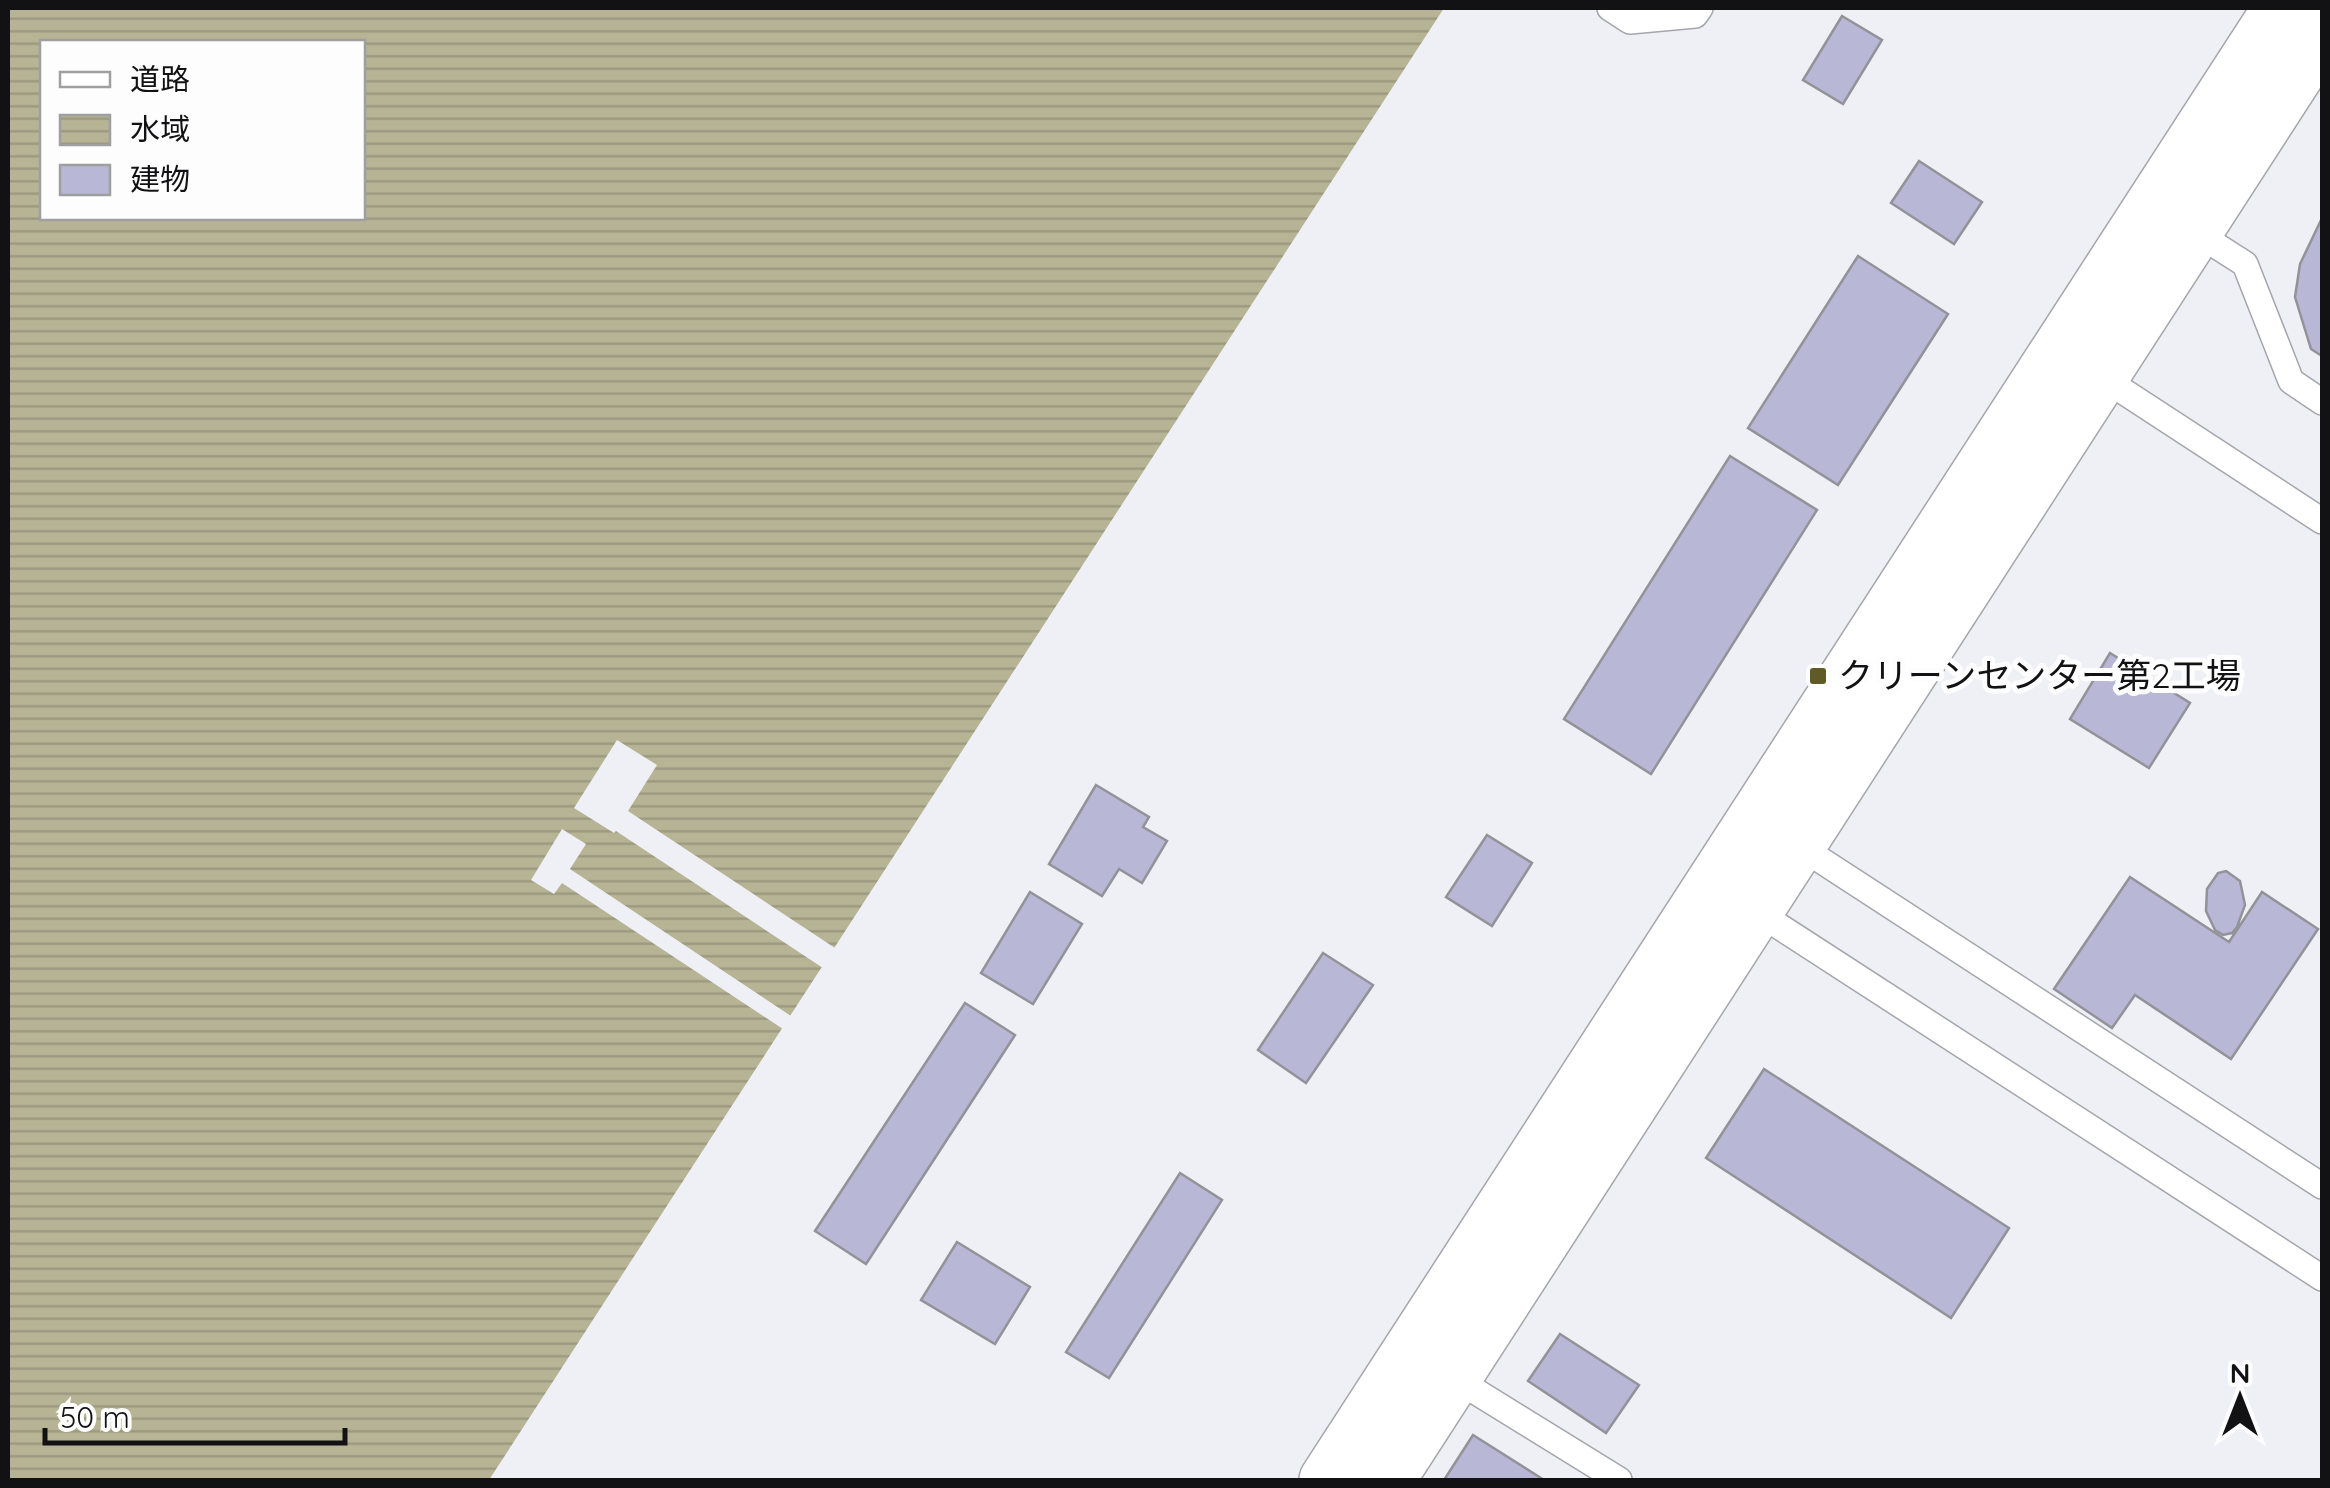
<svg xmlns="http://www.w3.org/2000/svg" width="2330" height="1488" font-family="Quicksand,'Noto Sans JP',sans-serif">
  <defs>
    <pattern id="water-rules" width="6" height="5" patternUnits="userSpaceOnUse" patternTransform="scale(2.5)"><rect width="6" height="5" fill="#b7b496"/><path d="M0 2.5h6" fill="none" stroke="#9c9a80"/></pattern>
  </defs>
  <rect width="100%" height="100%" fill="#efeff6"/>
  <!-- water -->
  <path fill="url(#water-rules)" fill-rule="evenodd" d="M8 8H1444L489 1480H8ZM42 42H362V218H42Z"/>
  <!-- pier -->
  <path fill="#efeff6" d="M617 740 657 765 628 811 838 950 826 970 616 831 614 833 574 808Z
    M562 829 586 844 570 869 794 1018 786 1031 562 883 554 894 531 880Z"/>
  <!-- building -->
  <path fill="#b9b7d6" stroke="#939299" stroke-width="2.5" d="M1842 16 1882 40 1843 104 1803 80Z
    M1919 161 1982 202 1954 244 1891 203Z
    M2322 218V356L2311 349 2295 297 2300 264Z
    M1858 256 1948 314 1838 485 1748 428Z
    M1730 456 1817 510 1651 774 1564 719Z
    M2110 653 2190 703 2149 768 2070 719Z
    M1096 785 1149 817 1143 827 1167 841 1142 883 1119 869 1102 896 1049 864Z
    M1487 835 1532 863 1492 926 1446 897Z
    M2226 871 2240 881 2245 905 2237 927 2232 933 2223 935 2215 930 2206 911 2207 889 2218 873Z
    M2130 877 2229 942 2262 892 2318 929 2231 1059 2135 995 2112 1028 2054 989Z
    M1030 892 1082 924 1033 1004 981 973Z
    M1323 953 1373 985 1306 1083 1258 1050Z
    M965 1003 1015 1035 866 1264 815 1231Z
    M1764 1069 2009 1228 1951 1318 1706 1158Z
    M1180 1173 1222 1200 1109 1378 1066 1352Z
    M957 1242 1030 1287 995 1344 921 1300Z
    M1560 1334 1639 1385 1606 1433 1528 1381Z
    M1473 1435 1544 1480H1444Z"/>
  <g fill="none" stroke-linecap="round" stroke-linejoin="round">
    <defs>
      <path id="lane" d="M1610 8 1630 21 1695 15 1700 8
        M2195 232 2245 264 2291 381 2322 402
        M2100 376 2322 521
        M1796 844 2322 1186
        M1754 910 2322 1278
        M1454 1378 1619 1480"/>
      <path id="secondary" d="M1327 1480 2281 8
        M1387 1480 2322 34"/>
    </defs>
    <!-- lane casing -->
    <use href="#lane" stroke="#a5a5ab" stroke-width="28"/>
    <!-- secondary casing -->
    <use href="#secondary" stroke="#a5a5ab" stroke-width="58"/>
    <!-- lane -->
    <use href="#lane" stroke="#fff" stroke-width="25"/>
    <!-- secondary -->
    <use href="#secondary" stroke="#fff" stroke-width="55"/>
  </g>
  <!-- markers -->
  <rect fill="#605a27" stroke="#fdfdfe" stroke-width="4" x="1808" y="666" width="20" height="20" rx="5"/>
  <g text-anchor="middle" stroke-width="10" stroke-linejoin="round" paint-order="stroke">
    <!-- poi labels -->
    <g font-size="35" fill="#121214" stroke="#fdfdfe" text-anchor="start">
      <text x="1838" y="688">クリーンセンター第2工場</text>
    </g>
  </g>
  <!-- border -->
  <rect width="2330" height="1488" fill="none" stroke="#121214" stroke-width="20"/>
  <!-- legend -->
  <rect x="40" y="40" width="325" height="180" fill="#fdfdfe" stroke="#9f9fa0" stroke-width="2.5"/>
  <rect x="60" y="72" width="50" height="15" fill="#ffffff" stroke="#9f9fa0" stroke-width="2.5"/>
  <text x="130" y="90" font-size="30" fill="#121214">道路</text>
  <rect x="60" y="115" width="50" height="30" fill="url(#water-rules)" stroke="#9f9fa0" stroke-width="2.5"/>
  <text x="130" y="140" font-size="30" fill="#121214">水域</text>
  <rect x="60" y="165" width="50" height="30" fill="#b9b7d6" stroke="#9f9fa0" stroke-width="2.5"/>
  <text x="130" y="190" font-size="30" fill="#121214">建物</text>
  <!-- north arrow -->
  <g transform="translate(2240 1398)" stroke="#fdfdfe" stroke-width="8" paint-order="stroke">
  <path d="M0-8L18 38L0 25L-18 38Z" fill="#121214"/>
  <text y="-15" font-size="28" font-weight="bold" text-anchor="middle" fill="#121214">N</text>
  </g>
  <!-- scale -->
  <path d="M45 1428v15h300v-15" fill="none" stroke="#121214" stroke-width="5"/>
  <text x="60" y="1428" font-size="30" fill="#121214" stroke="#fdfdfe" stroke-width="8" paint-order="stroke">50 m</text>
</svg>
